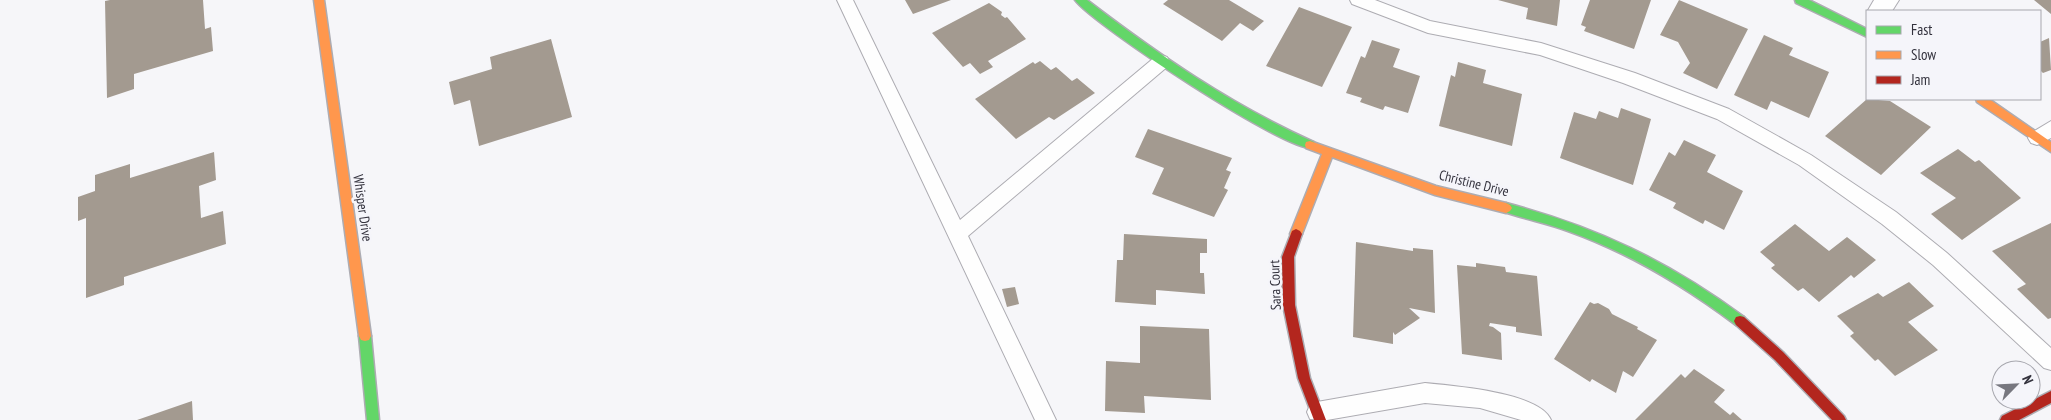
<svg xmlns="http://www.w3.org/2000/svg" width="2051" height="420" font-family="'PT Sans Narrow',sans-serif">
  <rect width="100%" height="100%" fill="#f6f6f9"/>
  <!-- building -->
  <path fill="#a39a90" d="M110 0H203L205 29 211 27 213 51 134 74V89L107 98 105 1Z
    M905 0H951L913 14Z
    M1168 0H1229L1264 21 1253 31 1240 23 1222 41 1163 4Z
    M1498 0H1560L1557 26 1526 19 1528 8Z
    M1590 0H1651L1634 49 1584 31 1586 27 1581 25Z
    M1679 0 1748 29 1717 89 1683 73 1690 63 1678 42 1660 35Z
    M2034 0H2051V14Z
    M989 3 1002 12 1001 15 1005 18 1007 17 1026 39 988 61 993 67 980 74 970 63 963 67 932 33Z
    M1299 7 1352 27 1322 87 1266 66Z
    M1764 35 1793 48 1789 55 1829 72 1809 118 1771 101 1767 110 1734 95Z
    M2049 38 2051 70 2043 73 2040 70V42Z
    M551 39 572 117 479 146 470 100 454 105 449 82 492 69 490 57Z
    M1372 40 1400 49 1393 67 1420 76 1408 113 1385 106 1383 110 1360 102 1362 98 1346 93 1361 56 1365 58Z
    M1040 61 1051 70 1056 67 1072 81 1077 78 1095 93 1054 120 1049 117 1016 139 975 99 1033 62 1035 64Z
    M1458 62 1486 70 1483 83 1522 94 1512 146 1439 126 1451 75 1455 77Z
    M1867 99 1890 101 1931 127 1881 175 1825 136Z
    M1621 108 1651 119 1633 185 1560 158 1574 112 1596 119 1599 111 1618 118Z
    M1148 129 1232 158 1226 170 1231 172 1224 188 1228 190 1214 217 1152 194 1164 168 1135 157Z
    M1684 140 1716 155 1707 172 1743 191 1724 230 1705 220 1703 224 1673 208 1676 203 1649 190 1669 152 1675 156Z
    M1958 149 1975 162 1979 160 2021 198 1962 240 1931 214 1956 198 1920 173Z
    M214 152 216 180 199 186 201 218 223 211 226 244 124 277V285L86 298V218L78 221V197L95 191V175L130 164V178Z
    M2051 223V318L2048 319 2017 289 2026 284 1992 251Z
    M1795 224 1829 251 1847 237 1876 260 1854 278 1851 275 1819 302 1803 288 1798 291 1771 268 1775 265 1760 252Z
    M1124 234 1207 239V253H1200V273H1204L1205 294 1156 290V305L1115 302 1117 260H1123Z
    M1356 242 1413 251V248L1433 250 1435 313 1409 308 1420 318 1395 335 1393 332V344L1353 337Z
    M1476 263 1505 267 1506 272 1537 276 1542 336 1516 332V327L1490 323 1489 326 1493 327 1501 333 1502 360 1462 354 1457 265 1476 267Z
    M1909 282 1934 306 1908 322 1938 350 1895 376 1878 359 1875 361 1850 336 1854 333 1837 316 1878 293 1883 297Z
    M1015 287 1019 304 1007 307 1002 289Z
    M1590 302 1594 304 1598 303 1609 309 1612 314 1638 327 1637 329 1657 340 1633 377 1623 371 1616 393 1592 379 1590 382 1554 359Z
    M1140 326 1209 329 1211 400 1144 396 1145 413 1105 411 1106 361 1140 363Z
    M1694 369 1725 390 1714 402 1730 415 1733 412 1742 420H1635L1681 374 1685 378Z
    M192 401 193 420H137Z"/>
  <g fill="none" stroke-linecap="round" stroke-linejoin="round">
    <defs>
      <path id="lane" d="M837 0H853L960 220 1155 57 1161 55 1167 57 1170 62 1167 67 968 236 1056 420H1035Z
        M1350 0H1375L1430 21 1541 43 1635 73 1729 109 1811 155 1896 212 1947 253 2051 348V370L2044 368 1933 265 1882 224 1799 165 1717 119 1623 83 1540 55 1428 33 1352 4Z
        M2051 121V138L2037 145 2031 143 2028 138 2031 133Z
        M1425 383C1453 386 1539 392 1551 420H1521L1480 408 1425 403 1327 420 1310 419 1307 412 1310 405 1317 402Z"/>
      <path id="street" d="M1874 0H1899L1892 11 1867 12Z"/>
      <path id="fast" d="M1075 0H1087C1159 55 1231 105 1314 142L1315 145 1314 148C1292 156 1092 24 1075 0Z
        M1795 0H1809L1867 29V37L1796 3Z
        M1506 203C1597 227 1668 261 1744 317L1746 321 1744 325 1740 326 1736 325C1684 286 1630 253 1568 231 1547 223 1524 219 1502 211L1500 208 1502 205Z
        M365 331 369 332 371 336 379 420H367L359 336 361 332Z"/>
      <path id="slow" d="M314 0H324L371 336 369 340 365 341 361 340 359 336Z
        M1976 99H1989L2051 142V152L1977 102Z
        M1310 141 1436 186 1506 203 1510 205 1512 208 1510 211 1506 213 1435 195 1332 157 1302 234 1300 237 1296 239 1292 237 1290 234 1322 154 1306 148 1305 145 1306 142Z"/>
      <path id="jam" d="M1296 229 1300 231 1302 234 1294 257 1295 305 1310 378 1326 420H1314L1298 378 1283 305 1282 257 1292 231Z
        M1740 316 1744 317 1783 352 1844 416 1846 420H1832L1775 360 1736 325 1734 321 1736 317Z
        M2051 391V403L2019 420H2000L2002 416Z"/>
    </defs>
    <!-- lane casing -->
    <use href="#lane" stroke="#adacb2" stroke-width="2"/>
    <!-- street casing -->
    <use href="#street" stroke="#adacb2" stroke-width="2"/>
    <!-- fast casing -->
    <use href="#fast" stroke="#adacb2" stroke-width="3"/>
    <!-- slow casing -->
    <use href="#slow" stroke="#adacb2" stroke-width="3"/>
    <!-- jam casing -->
    <use href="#jam" stroke="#adacb2" stroke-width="3"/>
    <!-- lane -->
    <use href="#lane" fill="#fefefe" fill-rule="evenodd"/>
    <!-- street -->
    <use href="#street" fill="#fefefe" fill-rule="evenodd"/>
    <!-- fast -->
    <use href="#fast" fill="#63d668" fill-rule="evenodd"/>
    <!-- slow -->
    <use href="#slow" fill="#ff974d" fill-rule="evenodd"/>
    <!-- jam -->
    <use href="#jam" fill="#b3261e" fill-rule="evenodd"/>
  </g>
  <g text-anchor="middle" stroke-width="5" stroke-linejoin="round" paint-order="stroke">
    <!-- street labels -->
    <g font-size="14" fill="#33323d" stroke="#f5f5fa">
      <text transform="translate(1474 183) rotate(14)" y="5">Christine Drive</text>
      <text transform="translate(363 208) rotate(82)" y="5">Whisper Drive</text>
      <text transform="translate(1275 285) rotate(-92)" y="5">Sara Court</text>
    </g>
  </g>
  <!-- legend -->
  <rect x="1866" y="10" width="175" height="90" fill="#f5f5fa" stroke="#a7a7ae"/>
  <rect x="1876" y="26" width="25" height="8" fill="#63d668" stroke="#a7a7ae"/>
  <text x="1911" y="35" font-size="15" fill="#33323d">Fast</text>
  <rect x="1876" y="51" width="25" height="8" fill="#ff974d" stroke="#a7a7ae"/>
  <text x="1911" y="60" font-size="15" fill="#33323d">Slow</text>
  <rect x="1876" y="76" width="25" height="8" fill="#b3261e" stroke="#a7a7ae"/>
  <text x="1911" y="85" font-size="15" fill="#33323d">Jam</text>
  <!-- north arrow -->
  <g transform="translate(2016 385) rotate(66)"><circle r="24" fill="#f5f5fa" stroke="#a7a7ae"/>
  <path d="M0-4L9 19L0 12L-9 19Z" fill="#77777f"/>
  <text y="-8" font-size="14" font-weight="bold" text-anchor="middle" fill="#33323d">N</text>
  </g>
</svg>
